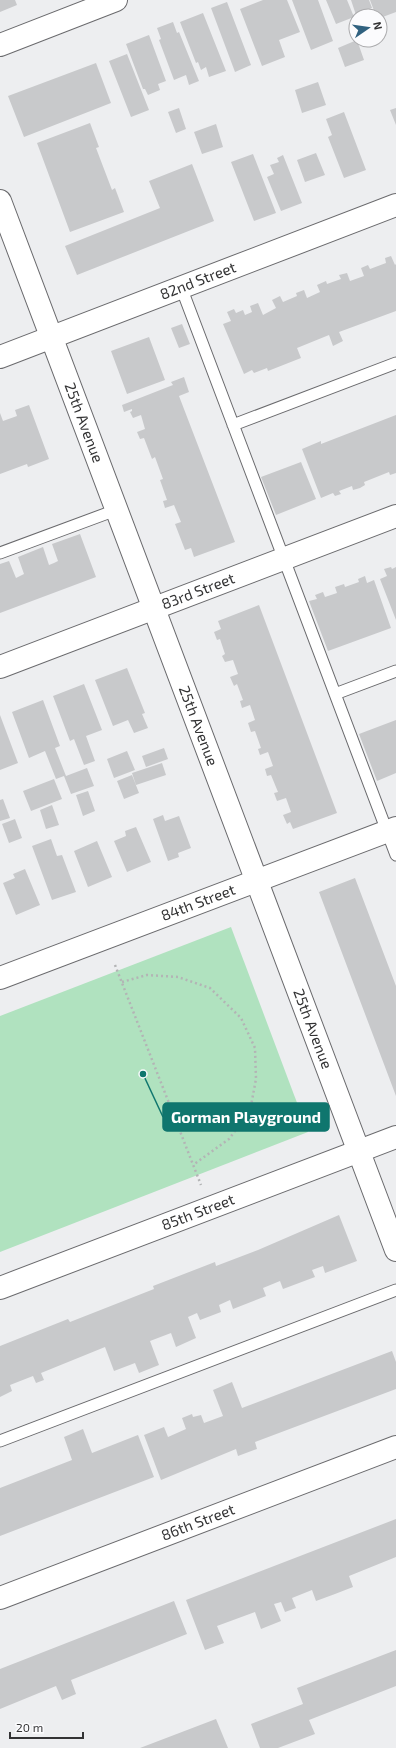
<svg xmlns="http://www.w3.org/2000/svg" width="396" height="1748" font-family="'Exo 2',sans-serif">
  <rect width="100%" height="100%" fill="#edeef0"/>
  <!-- green -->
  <path fill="#b0e2bf" d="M231 927 308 1132 0 1252V1016Z"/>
  <!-- building -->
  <path fill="#c8c9cb" d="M0 0H15L17 5 0 12Z
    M263 0H287L300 32 279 40 285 57 262 66 240 9Z
    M292 0H318L333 41 311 50Z
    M326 0H347L354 17 336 24Z
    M351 0H369L372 8 356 15Z
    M370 0H396V12L380 18V16H376Z
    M227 2 251 65 235 72 211 8Z
    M203 13 226 71 209 77 206 67 201 70 198 62 196 63 180 22Z
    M173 22 177 33 179 32 199 81 189 85 186 75 174 80 159 40 161 39 157 28Z
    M149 35 166 81 158 84 160 90 148 95 145 89H143L126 44Z
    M357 40 364 60 345 67 338 48Z
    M127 54 149 110 131 117 109 61Z
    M96 63 111 103 24 137 8 96Z
    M318 82 326 105 302 113 295 90Z
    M179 108 186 129 176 133 168 112Z
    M396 108V125L390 110Z
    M344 112 366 170 344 178 328 137 332 135 326 119Z
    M90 123 99 147 96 148 112 190 115 188 124 212 70 232 37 143Z
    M216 124 223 147 202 154 194 132Z
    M316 153 325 175 305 182 297 160Z
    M253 154 276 213 254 221 231 162Z
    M283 155 302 203 281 211 267 177 274 174 270 165 279 162 277 158Z
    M192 164 214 221 77 275 65 246 160 208 149 181Z
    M391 256 395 265 396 264V311L339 332 343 341 333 346 329 335 297 348 301 358 268 371 267 368 254 373 252 370 244 374 223 324 231 321 227 312 234 309 236 313 243 310 245 315 252 312 250 306 258 303 263 315 276 308 272 300 280 296 283 302 297 296 296 293 304 290 307 298 320 292 317 285 326 281 327 284 341 279 339 275 347 273 350 281 364 276 361 268 368 265 370 269 386 263 385 258Z
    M182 324 190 344 179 348 171 328Z
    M149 337 165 380 127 394 111 351Z
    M184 377 189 392 179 396 235 542 194 557 191 548 185 550 175 524 181 522 174 505 165 508 163 501 167 500 160 480 163 479 155 457 152 459 144 438 140 439 137 432 145 429 141 415 133 418 130 412 132 411V409L124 412 122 405 173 385 171 382Z
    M29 405 49 459 28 467 27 464 0 474V413L3 421 17 416 15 410Z
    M396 415V473L390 475 389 472 364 482 365 485 360 488 353 490 352 486 339 491 341 494 335 496 333 493 321 498 302 449 321 441V444Z
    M301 462 316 499 276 515 261 477Z
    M80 534 96 577 0 613V564L9 561 16 578 24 574 18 557 43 547 49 565 54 563 58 561 52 544Z
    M391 567 392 569 396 567V620L380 579 387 576 384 569Z
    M365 576 367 583 374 580 391 628 328 651 309 601 317 599 315 595 323 592 325 597 337 593 335 587 344 584 345 587 359 582 358 579Z
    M259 605 337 813 293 829 290 822 287 824 283 815 291 812 286 798 277 801 274 793 278 792 271 775 267 776 265 769 273 766 268 752 260 755 258 749 261 748 255 731 251 732 248 723 255 720 250 705 242 708 240 701 243 700 237 684 234 686 230 677 238 674 233 660 225 662 222 656 225 654 220 639 217 640 214 632 221 629 218 621Z
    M127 668 145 713 142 714 148 728 134 733 128 720 113 726 95 680Z
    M84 684 102 730 86 736 95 761 84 765 74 739 70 741 53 696Z
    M43 700 60 746 55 748 66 776 87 768 94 786 71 794 64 776 56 779 45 751 29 758 12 712Z
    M0 715 18 763 0 770Z
    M396 720V773L377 781 359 734Z
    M164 748 168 759 146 767 142 756Z
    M127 751 135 770 114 778 107 759Z
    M162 763 166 775 136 785 132 773Z
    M132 775 139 793 124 799 117 781Z
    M54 779 62 799 31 811 23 791Z
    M88 791 95 811 83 816 76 795Z
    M3 799 10 818 0 821V800Z
    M52 805 59 825 46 829 40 810Z
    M163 815 165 821 179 816 191 848 178 853 179 857 168 861 153 819Z
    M15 819 22 838 9 843 2 824Z
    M136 827 151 862 127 872 114 841 126 836 125 831Z
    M51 839 57 856 62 855 76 892 52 900 32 846Z
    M97 841 112 877 88 887 74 851Z
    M25 869 40 905 16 915 3 883 15 878 13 874Z
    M355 878 396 986V1096L319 892Z
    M339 1215 357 1261 325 1273 323 1266 312 1270 315 1277 283 1289 280 1281 263 1288 266 1296 233 1309 230 1300 219 1305 221 1312 200 1320 197 1313 188 1317 196 1338 176 1347 171 1333 150 1341 159 1365 139 1373 135 1363 114 1371 105 1347 41 1373 44 1380 36 1383 33 1376 10 1385 12 1391 0 1397V1346L68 1319 70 1322 154 1289 153 1286 215 1262 216 1266 258 1250Z
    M392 1351 396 1362V1389L255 1442 257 1449 238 1456 236 1449 161 1480 144 1435 164 1427 168 1437 186 1429 182 1418 192 1414 193 1417 201 1415 204 1423 223 1416 213 1390 232 1382 242 1408Z
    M83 1429 92 1453 138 1435 154 1477 0 1536V1488L72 1460 64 1437Z
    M396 1519V1557L349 1576 353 1587 335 1594 316 1601 312 1590 292 1598 296 1608 285 1612 281 1602 274 1604 281 1621 261 1629 255 1612 217 1626 224 1643 205 1650 186 1600Z
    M174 1601 187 1634 71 1680 76 1694 62 1700 56 1686 0 1709V1669Z
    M396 1650V1686L309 1720 315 1734 278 1748H260L251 1724 303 1704 297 1688Z
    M216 1719 228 1748H140L195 1727Z"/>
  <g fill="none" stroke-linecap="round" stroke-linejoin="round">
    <defs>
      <path id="service" d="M181 287 396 855
        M233 425 396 363
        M0 553 116 510
        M335 694 396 671
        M0 1441 396 1290"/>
      <g id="minor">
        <path id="s1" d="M0 201 396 1250"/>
        <path id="s2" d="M0 667 396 516"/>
        <path id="s3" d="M0 978 396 828"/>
        <path id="s4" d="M0 1288 396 1137"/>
        <path id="s5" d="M0 1598 396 1447"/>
      </g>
      <g id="tertiary">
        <path d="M0 45 116 0"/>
        <path id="s6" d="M0 357 396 205"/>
      </g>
    </defs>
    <!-- service casing -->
    <use href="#service" stroke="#6a6a6d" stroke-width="13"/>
    <!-- minor casing -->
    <use href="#minor" stroke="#6a6a6d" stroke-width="24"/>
    <!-- tertiary casing -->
    <use href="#tertiary" stroke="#6a6a6d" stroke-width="24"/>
    <!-- path -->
    <path stroke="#b3b4b5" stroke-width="2.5" stroke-dasharray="2 3" stroke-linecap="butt" d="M115 965 201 1185
      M122 982 147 975 178 977 210 988 241 1018 255 1048 256 1079 250 1111 229 1139 193 1165"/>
    <!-- service -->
    <use href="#service" stroke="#fff" stroke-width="11"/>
    <!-- minor -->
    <use href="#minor" stroke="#fff" stroke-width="22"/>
    <!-- tertiary -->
    <use href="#tertiary" stroke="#fff" stroke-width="22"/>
  </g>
  <g text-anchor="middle" stroke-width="4" stroke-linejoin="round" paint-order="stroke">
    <!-- street labels -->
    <g font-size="15" fill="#333334" stroke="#fbfbfd">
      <text dy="5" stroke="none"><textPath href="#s6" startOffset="212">82nd Street</textPath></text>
      <text dy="5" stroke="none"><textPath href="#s1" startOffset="237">25th Avenue</textPath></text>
      <text dy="5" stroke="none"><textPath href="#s2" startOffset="212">83rd Street</textPath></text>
      <text dy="5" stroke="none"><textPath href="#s1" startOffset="561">25th Avenue</textPath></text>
      <text dy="5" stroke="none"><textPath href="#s3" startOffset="212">84th Street</textPath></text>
      <text dy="5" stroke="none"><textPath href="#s1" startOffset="885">25th Avenue</textPath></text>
      <text dy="5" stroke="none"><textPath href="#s4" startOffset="212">85th Street</textPath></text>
      <text dy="5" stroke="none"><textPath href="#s5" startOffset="212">86th Street</textPath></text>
    </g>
  </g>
  <!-- callouts -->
  <path fill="none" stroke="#0f766e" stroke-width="1.5" d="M143 1074L163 1117"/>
  <circle fill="#0f766e" stroke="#fbfbfd" stroke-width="1.5" cx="143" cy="1074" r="4"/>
  <rect fill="#0f766e" stroke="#0f766e" stroke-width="1.5" x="163" y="1103" width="166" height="28" rx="4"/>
  <g font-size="16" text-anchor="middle" font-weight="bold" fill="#fff">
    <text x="246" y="1123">Gorman Playground</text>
  </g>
  <!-- north arrow -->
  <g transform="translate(368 28) rotate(77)"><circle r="19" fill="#fbfbfd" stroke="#ababad"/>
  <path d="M0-3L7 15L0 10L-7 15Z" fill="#30617f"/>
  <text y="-6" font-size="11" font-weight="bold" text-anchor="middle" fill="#333334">N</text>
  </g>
  <!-- scale -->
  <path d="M10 1732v6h73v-6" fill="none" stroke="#333334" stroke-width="2"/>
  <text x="16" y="1732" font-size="12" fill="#333334" stroke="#fbfbfd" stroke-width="3" paint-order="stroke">20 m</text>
</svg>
